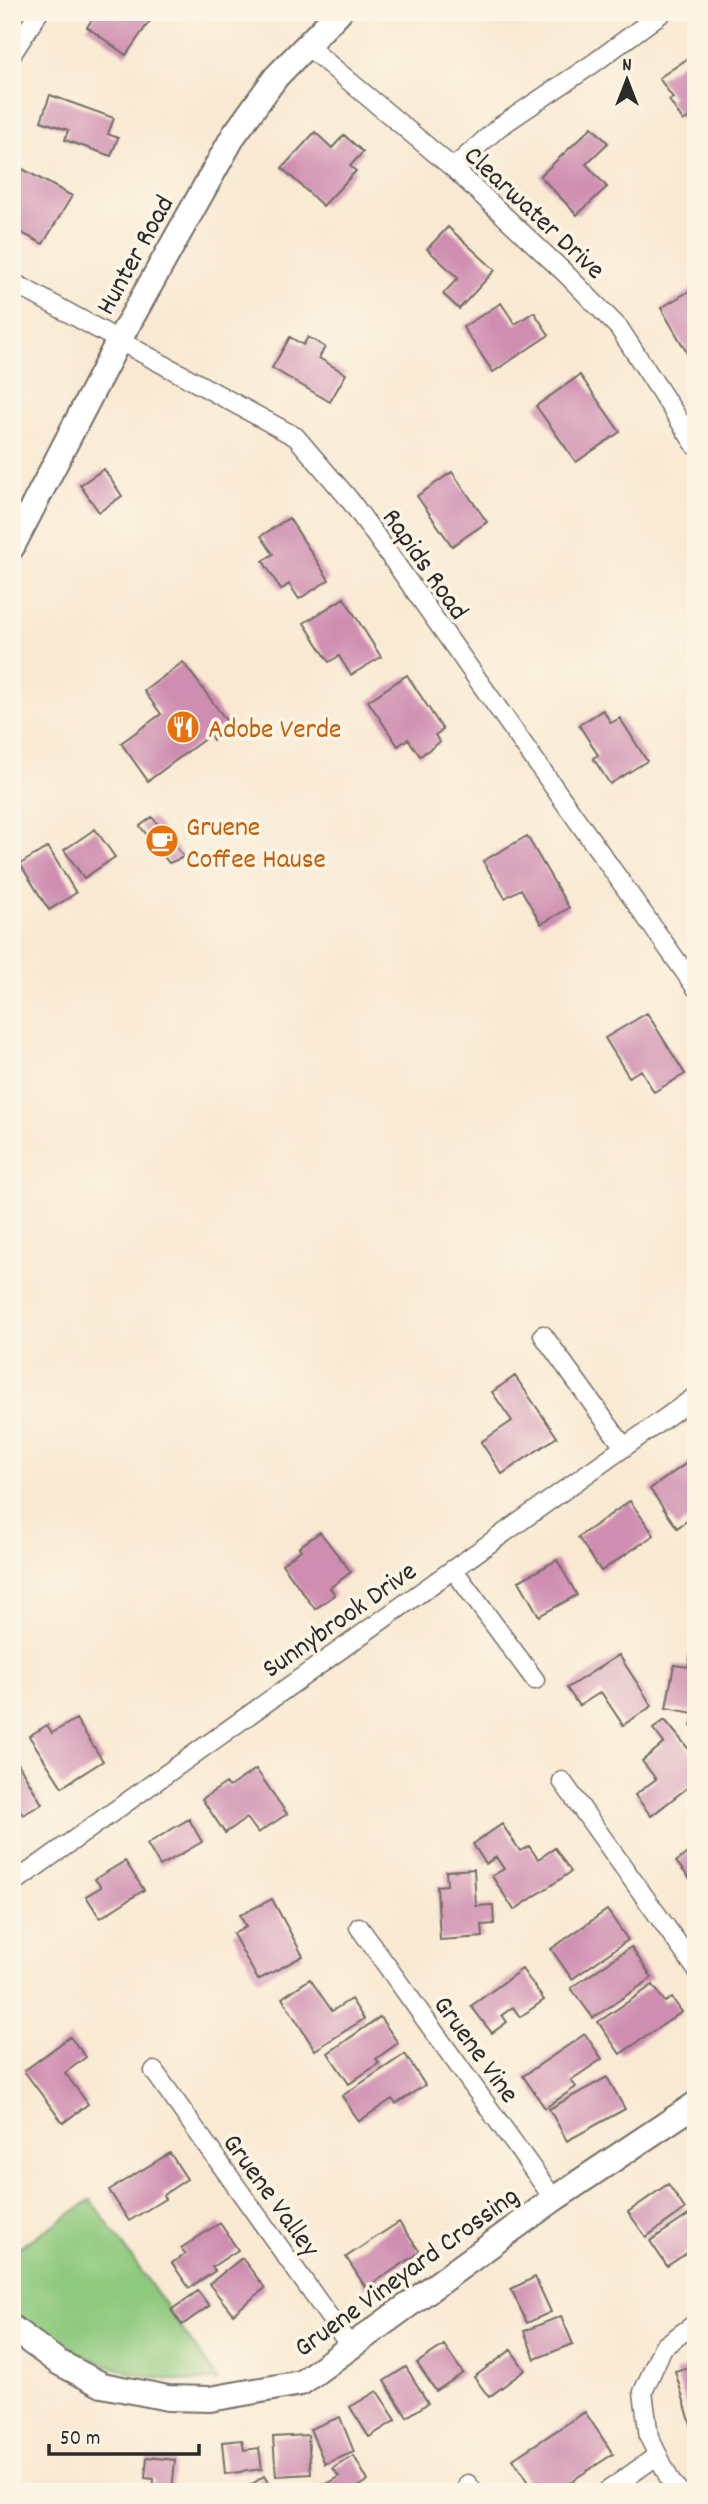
<svg xmlns="http://www.w3.org/2000/svg" width="708" height="2504" font-family="Dekko,sans-serif">
  <rect width="100%" height="100%" fill="#fcf5e5"/>
  <filter id="ink" filterUnits="userSpaceOnUse"><feTurbulence type="fractalNoise" baseFrequency=".0143" numOctaves="2"/><feDisplacementMap in="SourceGraphic" scale="14" xChannelSelector="R" yChannelSelector="G"/><feConvolveMatrix kernelMatrix="1 2 1 2 8 2 1 2 1" color-interpolation-filters="sRGB"/></filter>
  <filter id="wash" filterUnits="userSpaceOnUse"><feTurbulence type="fractalNoise" baseFrequency=".00686" numOctaves="4" result="noise"/><feDisplacementMap in="SourceGraphic" scale="28" xChannelSelector="R" yChannelSelector="G"/><feGaussianBlur stdDeviation="1.57" result="paint"/><feColorMatrix in="noise" values="0 0 0 0 0 0 0 0 0 0 0 0 0 0 0 0 0 1.4 0 .05"/><feComposite in="paint" operator="in"/></filter>
  <g filter="url(#wash)">
    <rect width="100%" height="100%" fill="#f9e9d3"/>
    <!-- green -->
    <path fill="#8fc97e" stroke="#5d7a54" stroke-width="2" d="M91 2200 218 2380C139 2388 76 2357 12 2313V2252Z"/>
    <g id="blocks">
      <!-- building -->
      <path fill="#cf8eb1" d="M97 12H156L126 55 87 27Z
        M696 53V113L683 121 669 100 673 98 659 78Z
        M50 95 114 118 108 134 118 138 111 156 65 140 68 130 41 121Z
        M592 127 608 143 586 164 607 187 577 215 540 176Z
        M315 132 332 148 344 135 363 152 350 166 356 171 323 206 282 168Z
        M17 166 72 196 43 244 12 228V200L17 191 12 188V175Z
        M448 227 495 270 459 309 443 294 458 278 427 249Z
        M696 287V362L693 363 661 308Z
        M501 303 515 324 534 312 549 335 493 372 463 327Z
        M290 337 303 345 308 337 325 347 319 358 346 374 330 402 272 368Z
        M580 375 620 432 576 462 536 406Z
        M104 469 122 496 99 512 80 485Z
        M452 472 487 522 452 546 417 496Z
        M289 518 329 580 299 599 289 584 281 590 263 561 273 554 261 536Z
        M344 598 381 657 351 675 339 656 329 662 304 623Z
        M183 662 231 727 213 740 210 735 148 781 121 743 161 714 144 691Z
        M407 675 443 730 435 735 440 742 420 756 408 739 398 746 368 701Z
        M603 710 611 723 620 718 647 761 610 784 593 758 598 755 579 725Z
        M152 817 184 857 169 863 140 826Z
        M95 829 115 857 84 878 64 850Z
        M527 836 569 908 541 924 521 889 505 898 483 861Z
        M48 847 76 893 49 910 20 864Z
        M647 1013 685 1074 654 1092 641 1070 629 1077 605 1038Z
        M515 1376 557 1437 502 1474 481 1442 512 1421 492 1392Z
        M691 1460 696 1467V1514L677 1528 650 1489Z
        M630 1501 654 1535 601 1571 578 1537Z
        M320 1532 351 1572 330 1588 335 1595 315 1609 282 1564 301 1550 299 1547Z
        M557 1560 577 1595 539 1616 519 1581Z
        M692 1648 696 1649V1727L691 1726 694 1713 666 1708 674 1665 688 1667Z
        M619 1655 652 1706 623 1725 601 1692 579 1706 567 1688Z
        M76 1719 103 1761 62 1787 29 1736 47 1725 52 1733Z
        M665 1720 696 1758V1781L651 1816 635 1795 656 1779 642 1761 664 1743 653 1729Z
        M12 1753 42 1804 23 1815 12 1798Z
        M256 1769 287 1814 258 1833 247 1818 225 1833 202 1799 226 1783 229 1787Z
        M189 1819 202 1842 160 1866 147 1844Z
        M502 1824 520 1851 529 1846 538 1859 555 1848 571 1872 514 1910 492 1876 504 1869 496 1857 486 1864 473 1844Z
        M696 1846V1886L676 1862Z
        M125 1861 144 1890 100 1918 86 1896 101 1887 95 1879Z
        M474 1869 476 1906 493 1905 494 1924 482 1925 483 1937 440 1940 437 1886 447 1885 446 1871Z
        M272 1899 303 1956 258 1980 233 1934 246 1927 240 1915Z
        M607 1910 628 1940 572 1979 551 1949Z
        M631 1947 652 1978 593 2018 571 1988Z
        M522 1969 544 2000 520 2017 513 2007 502 2015 507 2022 492 2033 471 2006Z
        M310 1979 332 2011 351 1999 364 2019 315 2050 282 1998Z
        M653 1985 665 2002 672 1998 682 2012 620 2054 598 2022Z
        M380 2017 398 2043 376 2059 379 2063 349 2084 328 2053Z
        M585 2034 602 2059 571 2080 576 2087 545 2108 523 2076Z
        M70 2037 86 2057 65 2073 88 2104 63 2123 24 2071Z
        M405 2054 425 2085 396 2104 392 2099 359 2121 342 2096Z
        M607 2077 625 2109 567 2141 549 2109Z
        M170 2153 187 2179 163 2195 165 2199 129 2221 109 2190Z
        M668 2184 685 2209 646 2237 628 2212Z
        M690 2214 696 2223V2247L667 2266 650 2241Z
        M399 2222 420 2252 366 2288 346 2257Z
        M220 2223 238 2250 212 2267 215 2271 189 2288 172 2263 185 2254 181 2248Z
        M242 2258 265 2288 233 2314 209 2284Z
        M535 2277 551 2312 527 2323 511 2289Z
        M198 2291 209 2306 182 2325 171 2310Z
        M561 2316 573 2344 535 2359 524 2331Z
        M444 2345 463 2373 436 2391 417 2363Z
        M511 2350 525 2370 489 2397 474 2377Z
        M696 2365V2438H695L675 2371Z
        M406 2367 428 2403 407 2417 384 2381Z
        M377 2391 396 2420 369 2437 350 2407Z
        M585 2412 613 2454 555 2492H534L513 2459Z
        M340 2417 354 2452 325 2464 310 2429Z
        M308 2435 311 2474 276 2476 273 2437Z
        M242 2440 244 2450 259 2448 262 2469 225 2474 222 2442Z
        M354 2456 368 2481 349 2492H322L320 2488 339 2477 333 2468Z
        M147 2457 175 2460 172 2492H153L154 2479 145 2478Z
        M264 2476 274 2492H241Z"/>
    </g>
  </g>
  <g filter="url(#ink)">
    <use href="#blocks" fill-opacity="0" stroke="#736e66" stroke-width="2"/>
    <g fill="none" stroke-linecap="round" stroke-linejoin="round">
      <defs>
        <path id="street" d="M306 45 453 168 565 273 619 328 696 446
          M12 54 39 12
          M453 168 499 127 594 63 663 12
          M12 282 296 437 349 499 376 536 696 988
          M543 1335 624 1447
          M453 1569 535 1680
          M562 1781 696 1969
          M12 1884 696 1396
          M359 1927 554 2199
          M154 2071 350 2346
          M468 2484 473 2492
          M606 2492 658 2455
          M680 2492 671 2482 649 2437 643 2392 663 2347 696 2323"/>
        <path id="secondary" d="M12 547 118 342 234 135 276 77 339 12
          M12 2328 58 2362 102 2385 168 2398 210 2399 301 2383 554 2199 696 2104"/>
      </defs>
      <!-- street casing -->
      <use href="#street" stroke="#736e66" stroke-width="21"/>
      <!-- secondary casing -->
      <use href="#secondary" stroke="#736e66" stroke-width="28"/>
      <!-- street -->
      <use href="#street" stroke="#fff" stroke-width="18"/>
      <!-- secondary -->
      <use href="#secondary" stroke="#fff" stroke-width="24"/>
    </g>
  </g>
  <!-- icons -->
  <defs>
    <symbol id="restaurant-disc" viewBox="-11 -11 22 22"><circle r="9.5" fill="#e8710a" stroke="#fcf5e5"/><path d="M-5-6h1v4h1v-4h1v4h1v-4h1v5L-1.5 .5V6h-2V.5L-5-1ZM5-6V6H3V1.5H1.5Q1.5-4 5-6Z" fill="#fff"/></symbol>
    <symbol id="cafe-disc" viewBox="-11 -11 22 22"><circle r="9.5" fill="#e8710a" stroke="#fcf5e5"/><path d="M-5.5-4.5H6V0H3Q3 3.5 0 3.5H-2.5Q-5.5 3.5-5.5 0ZM3-3.2v2h1.7v-2ZM-6 4.5H4V6H-6Z" fill="#fff"/></symbol>
  </defs>
  <g fill-rule="evenodd">
    <use href="#restaurant-disc" x="164" y="708" width="38" height="38"/>
    <use href="#cafe-disc" x="143" y="822" width="38" height="38"/>
  </g>
  <g text-anchor="middle" stroke-width="7" stroke-linejoin="round" paint-order="stroke">
    <!-- street labels -->
    <g font-size="28" fill="#2b2b2b" stroke="#fcf5e5">
      <text transform="translate(536 211) rotate(43)" y="10">Clearwater Drive</text>
      <text transform="translate(133 254) rotate(-61)" y="10">Hunter Road</text>
      <text transform="translate(427 563) rotate(55)" y="10">Rapids Road</text>
      <text transform="translate(338 1618) rotate(-35)" y="10">Sunnybrook Drive</text>
      <text transform="translate(478 2048) rotate(54)" y="10">Gruene Vine</text>
      <text transform="translate(273 2194) rotate(54)" y="10">Gruene Valley</text>
      <text transform="translate(405 2270) rotate(-36)" y="10">Gruene Vineyard Crossing</text>
    </g>
    <!-- food labels -->
    <g font-size="28" fill="#c56008" stroke="#fcf5e5" text-anchor="start">
      <text x="208" y="737">Adobe Verde</text>
      <text x="186" y="835">Gruene<tspan x="186" dy="32">Coffee Hause</tspan></text>
    </g>
  </g>
  <!-- margin -->
  <rect width="708" height="2504" fill="none" stroke="#fcf5e5" stroke-width="42"/>
  <!-- north arrow -->
  <g transform="translate(627 80)" stroke="#fcf5e5" stroke-width="5" paint-order="stroke">
  <path d="M0-5L12 26L0 18L-12 26Z" fill="#2b2b2b"/>
  <text y="-10" font-size="19" font-weight="bold" text-anchor="middle" fill="#2b2b2b">N</text>
  </g>
  <!-- scale -->
  <path d="M49 2444v10h150v-10" fill="none" stroke="#2b2b2b" stroke-width="3.5"/>
  <text x="60" y="2444" font-size="21" fill="#2b2b2b" stroke="#fcf5e5" stroke-width="5" paint-order="stroke">50 m</text>
</svg>
